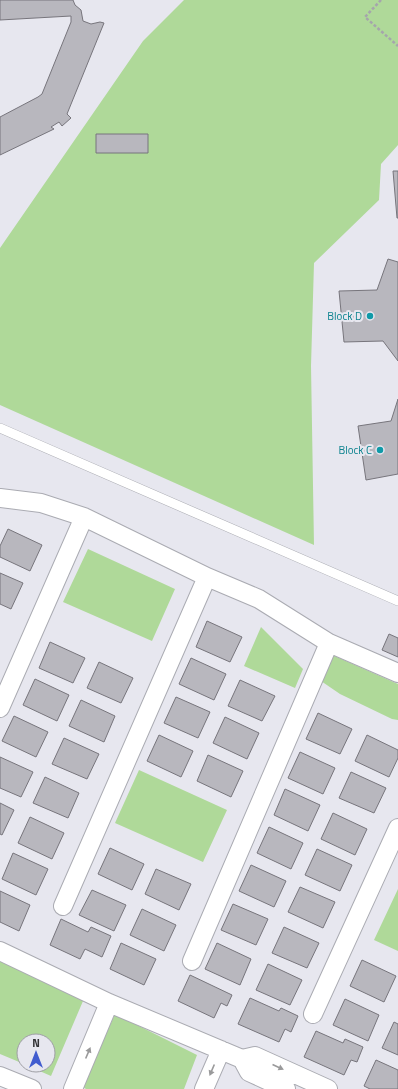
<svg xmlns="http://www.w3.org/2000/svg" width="398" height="1089" font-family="'Titillium Web',sans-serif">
  <rect width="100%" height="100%" fill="#e7e7ef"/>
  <!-- green -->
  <path fill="#afd999" d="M184 0H398V145L381 164 379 200 314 263 311 366 314 545 0 405V248L143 41Z
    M88 549 175 589 152 641 63 602Z
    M261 627 303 669 295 688 244 666Z
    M330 654 398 684V720L392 719 340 694 321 681Z
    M139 770 227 810 203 862 115 823Z
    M398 889V951L374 940Z
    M0 959 86 994 51 1076 26 1065H48V1041H24V1064L0 1054Z
    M115 1014 197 1055 184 1089H86L83 1087Z"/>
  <!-- building -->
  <path fill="#b8b7be" stroke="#77757c" d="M0 0H73L75 5 81 10 83 21 91 24 100 22 104 23 67 114 71 118 62 126 59 122 51 127 54 129 0 155V117L38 97 42 94 71 22V16L0 20Z
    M96 134H148V153H96Z
    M393 171H398V218H397Z
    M388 259 398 262V361L383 341 344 342 339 291 377 290Z
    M398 399V474L366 480 358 426 391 421Z
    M8 529 42 545 30 571 0 557V546Z
    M0 573 23 583 11 609 0 604Z
    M207 621 242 637 230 662 196 647Z
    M389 634 398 638V657L382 650Z
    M50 642 85 658 73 683 39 668Z
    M191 658 226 674 214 700 179 684Z
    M99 662 133 678 121 703 87 688Z
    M35 679 69 695 57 721 23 705Z
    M240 680 275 696 262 721 228 706Z
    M176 697 210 712 198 738 164 723Z
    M81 700 115 716 104 742 69 726Z
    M318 713 352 729 340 754 306 739Z
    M14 716 48 732 36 757 2 741Z
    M225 717 259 733 247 759 213 743Z
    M159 735 193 751 181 777 147 761Z
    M367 735 398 750V758L389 777 355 761Z
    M64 738 99 754 87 779 52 764Z
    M300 752 335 768 323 794 288 778Z
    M208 755 243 771 231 797 197 781Z
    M0 757 33 772 21 797 0 788Z
    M351 772 386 788 374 813 339 798Z
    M45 777 79 793 68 818 33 803Z
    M285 789 320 805 308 831 274 815Z
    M0 803 14 810 2 835 0 834Z
    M333 813 367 829 355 855 321 839Z
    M30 817 64 833 52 859 18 843Z
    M269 827 303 843 291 869 257 853Z
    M110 848 144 864 132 890 98 874Z
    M317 849 352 865 340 891 305 875Z
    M13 853 48 869 36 895 2 879Z
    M251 865 286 881 274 907 239 891Z
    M156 869 191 884 179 910 145 894Z
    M300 887 335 902 323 928 288 912Z
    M92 890 126 905 114 931 79 915Z
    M0 891 30 905 19 931 0 922Z
    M233 904 268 919 256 945 221 930Z
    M142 909 176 925 164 951 130 935Z
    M61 919 88 932 91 927 111 936 102 957 85 949 80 959 50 945Z
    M284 927 319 943 307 968 272 953Z
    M121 943 156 959 144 985 110 969Z
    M217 943 251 959 240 985 205 969Z
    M362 960 396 976 384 1002 350 986Z
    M268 964 302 980 290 1005 256 990Z
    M190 975 232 995 227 1006 221 1003 214 1018 178 1001Z
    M250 998 279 1011 281 1008 298 1016 291 1032 285 1029 279 1042 238 1024Z
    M345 999 379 1015 368 1041 333 1025Z
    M394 1022 398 1024V1055L382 1048Z
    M316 1031 343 1043 345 1039 363 1047 357 1062 351 1060 344 1075 304 1057Z
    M376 1060 398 1070V1089H370L364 1086Z"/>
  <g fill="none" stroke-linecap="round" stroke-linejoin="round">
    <defs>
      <path id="service" d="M0 428 398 601"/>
      <path id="minor" d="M0 498 41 503 84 517 207 577 259 599 329 643 398 673
        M0 708 84 517
        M63 906 207 577
        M0 951 109 1003 242 1059 255 1056 328 1089
        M192 961 329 643
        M313 1014 398 828
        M242 1059 249 1072 286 1089
        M0 1076 32 1089
        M73 1089 109 1003
        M204 1089 221 1050"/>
    </defs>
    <!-- service casing -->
    <use href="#service" stroke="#aaabb2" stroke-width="10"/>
    <!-- minor casing -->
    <use href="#minor" stroke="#aaabb2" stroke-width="20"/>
    <!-- path -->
    <path stroke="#a5a5ac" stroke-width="2.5" stroke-dasharray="3 2" stroke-linecap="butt" d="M381 0 365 17 398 46"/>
    <!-- service -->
    <use href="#service" stroke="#fff" stroke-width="9"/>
    <!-- minor -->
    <use href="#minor" stroke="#fff" stroke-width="18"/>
  </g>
  <!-- one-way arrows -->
  <defs><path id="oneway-solid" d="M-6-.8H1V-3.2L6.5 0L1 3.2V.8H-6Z"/></defs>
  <g fill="#9a9a9b">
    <use href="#oneway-solid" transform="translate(88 1053) rotate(-67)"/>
    <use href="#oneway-solid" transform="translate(278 1067) rotate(24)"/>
    <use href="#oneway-solid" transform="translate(212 1070) rotate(113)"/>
  </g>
  <!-- markers -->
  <g fill="#0f9aa8" stroke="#e7e7ef" stroke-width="1.5">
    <circle cx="370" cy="316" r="4"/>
    <circle cx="380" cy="450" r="4"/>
  </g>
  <g text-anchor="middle" stroke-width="4" stroke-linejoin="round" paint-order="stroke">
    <!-- culture labels -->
    <g font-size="11" fill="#0d838f" stroke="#e7e7ef" text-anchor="end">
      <text x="362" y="320">Block D</text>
      <text x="372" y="454">Block C</text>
    </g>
  </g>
  <!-- north arrow -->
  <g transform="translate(36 1053)"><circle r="19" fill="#e7e7ef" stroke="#9f9fa5"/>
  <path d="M0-3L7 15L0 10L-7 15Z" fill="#415ccf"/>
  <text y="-6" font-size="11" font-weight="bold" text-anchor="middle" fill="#343437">N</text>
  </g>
</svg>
